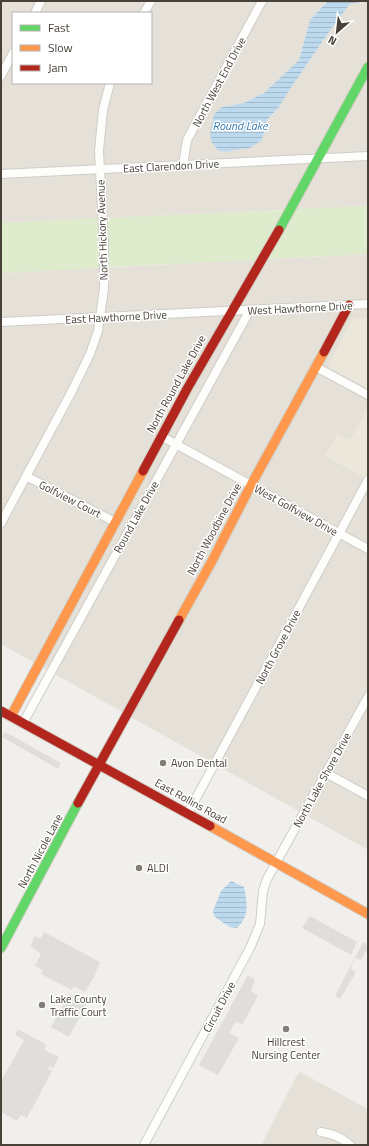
<svg xmlns="http://www.w3.org/2000/svg" width="369" height="1146" font-family="'Titillium Web',sans-serif">
  <defs>
    <pattern id="water-rules" width="6" height="5" patternUnits="userSpaceOnUse"><rect width="6" height="5" fill="#bcd9ee"/><path d="M0 2.5h6" fill="none" stroke="#a3bbcd"/></pattern>
  </defs>
  <rect width="100%" height="100%" fill="#f1efeb"/>
  <!-- residential -->
  <path fill="#e5e1d8" fill-rule="evenodd" d="M1 1H328L310 20 299 60 264 93 244 103 222 107 228 152 235 150 249 148 262 140 267 120 279 107 288 92 333 26 350 4 368 1V206L1 223ZM13 13H151V83H13Z
    M368 254V850L1 644V273Z
    M300 1072 368 1109V1145H261L296 1077Z"/>
  <!-- education -->
  <path fill="#ebe7db" d="M353 318H368V389L328 367Z
    M368 408V473L365 478 325 456 337 434 350 440Z"/>
  <!-- grass -->
  <path fill="#deebcc" d="M368 206V254L267 259 296 209Z
    M285 210 257 260 108 267 106 218Z
    M98 218 100 268 1 273V223Z"/>
  <!-- parking -->
  <path fill="#e0dedb" d="M5 732 61 763 58 769 2 737Z
    M310 916 357 942 351 955 302 928Z
    M44 932 100 962 94 977 85 992 74 986 72 990 41 974 43 970 35 966 41 954 30 946 35 936 40 939Z
    M363 942 368 945V948L361 960 355 958 351 969 356 972 340 999 335 996Z
    M248 975 255 980 251 991 258 996 242 1025 236 1021 229 1033 239 1038 218 1075 199 1065Z
    M69 994 87 1003 69 1037 51 1027Z
    M18 1029 47 1045 44 1050 59 1057 53 1068 49 1066 48 1069 52 1071 27 1118 21 1115 17 1121 1 1112V1081L24 1040 15 1035Z"/>
  <!-- water -->
  <path fill="url(#water-rules)" d="M328 1H366L350 4 333 26 288 92 279 107 267 120 262 140 250 148 235 150 228 152 219 151 212 143 210 134 214 114 222 107 244 103 264 93 299 60 310 20Z
    M231 881 244 887C247 902 250 916 237 928L230 927 222 922 214 916 213 911 221 891Z"/>
  <g fill="none" stroke-linecap="round" stroke-linejoin="round">
    <defs>
      <path id="street" d="M35 13 41 1
        M144 13 151 1
        M1 76 13 53
        M183 165 187 140 262 1
        M1 174 368 156
        M1 322 368 304
        M316 367 368 395
        M161 436 368 549
        M26 476 115 522
        M1 523 72 391 90 354 98 331 104 289V245L99 151 103 110 110 83
        M23 723 250 310
        M326 773 368 796
        M188 813 368 480
        M321 1132C333 1134 341 1137 350 1145
        M144 1145 251 946 260 924 263 891 267 879 368 697"/>
      <path id="fast" d="M279 230 368 67
        M1 948 78 803"/>
      <path id="slow" d="M179 620 212 561 251 485 324 352
        M11 716 143 471
        M210 826 368 914"/>
      <path id="jam" d="M324 352 349 305
        M143 471 187 389 279 230
        M1 711 210 826
        M78 803 179 620"/>
    </defs>
    <!-- street casing -->
    <use href="#street" stroke="#cfcdc8" stroke-width="10"/>
    <!-- fast casing -->
    <use href="#fast" stroke="#d0ccc2" stroke-width="11"/>
    <!-- slow casing -->
    <use href="#slow" stroke="#d0ccc2" stroke-width="11"/>
    <!-- jam casing -->
    <use href="#jam" stroke="#d0ccc2" stroke-width="11"/>
    <!-- street -->
    <use href="#street" stroke="#fdfdfc" stroke-width="8"/>
    <!-- fast -->
    <use href="#fast" stroke="#63d668" stroke-width="9"/>
    <!-- slow -->
    <use href="#slow" stroke="#ff974d" stroke-width="9"/>
    <!-- jam -->
    <use href="#jam" stroke="#b3261e" stroke-width="9"/>
  </g>
  <!-- markers -->
  <g fill="#827e76" stroke="#fff" stroke-width="1.5">
    <circle cx="163" cy="763" r="4"/>
    <circle cx="139" cy="868" r="4"/>
    <circle cx="42" cy="1005" r="4"/>
    <circle cx="286" cy="1029" r="4"/>
  </g>
  <g text-anchor="middle" stroke-width="3" stroke-linejoin="round" paint-order="stroke">
    <!-- street labels -->
    <g font-size="11" fill="#474137" stroke="#fff">
      <text transform="translate(219 82) rotate(-62)" y="4">North West End Drive</text>
      <text transform="translate(171 166) rotate(-3)" y="4">East Clarendon Drive</text>
      <text transform="translate(102 230) rotate(-92)" y="4">North Hickory Avenue</text>
      <text transform="translate(300 308) rotate(-3)" y="4">West Hawthorne Drive</text>
      <text transform="translate(116 317) rotate(-3)" y="4">East Hawthorne Drive</text>
      <text transform="translate(176 384) rotate(-61)" y="4">North Round Lake Drive</text>
      <text transform="translate(70 499) rotate(27)" y="4">Golfview Court</text>
      <text transform="translate(296 510) rotate(29)" y="4">West Golfview Drive</text>
      <text transform="translate(136 517) rotate(-61)" y="4">Round Lake Drive</text>
      <text transform="translate(214 529) rotate(-62)" y="4">North Woodbine Drive</text>
      <text transform="translate(278 647) rotate(-62)" y="4">North Grove Drive</text>
      <text transform="translate(322 780) rotate(-61)" y="4">North Lake Shore Drive</text>
      <text transform="translate(191 801) rotate(29)" y="4">East Rollins Road</text>
      <text transform="translate(40 851) rotate(-62)" y="4">North Nicole Lane</text>
      <text transform="translate(219 1007) rotate(-62)" y="4">Circuit Drive</text>
    </g>
    <!-- poi labels -->
    <g font-size="11" fill="#474137" stroke="#fff" text-anchor="start">
      <text x="171" y="767">Avon Dental</text>
      <text x="147" y="872">ALDI</text>
      <text x="50" y="1003">Lake County<tspan x="50" dy="13">Traffic Court</tspan></text>
      <text x="286" y="1046" text-anchor="middle">Hillcrest<tspan x="286" dy="13">Nursing Center</tspan></text>
    </g>
    <!-- water labels -->
    <g font-size="12" font-style="italic" fill="#3279b1" stroke="#fff">
      <text x="240" y="130">Round Lake</text>
    </g>
  </g>
  <!-- border -->
  <rect width="369" height="1146" fill="none" stroke="#474137" stroke-width="4"/>
  <!-- legend -->
  <rect x="12" y="12" width="140" height="72" fill="#ffffff" stroke="#b5b3af"/>
  <rect x="20" y="25" width="20" height="6" fill="#63d668" stroke="#b5b3af"/>
  <text x="48" y="32" font-size="12" fill="#474137">Fast</text>
  <rect x="20" y="45" width="20" height="6" fill="#ff974d" stroke="#b5b3af"/>
  <text x="48" y="52" font-size="12" fill="#474137">Slow</text>
  <rect x="20" y="65" width="20" height="6" fill="#b3261e" stroke="#b5b3af"/>
  <text x="48" y="72" font-size="12" fill="#474137">Jam</text>
  <!-- north arrow -->
  <g transform="translate(337 32) rotate(208)" stroke="#ffffff" stroke-width="3" paint-order="stroke">
  <path d="M0-3L7 15L0 10L-7 15Z" fill="#474137"/>
  <text y="-6" font-size="11" font-weight="bold" text-anchor="middle" fill="#474137">N</text>
  </g>
</svg>
